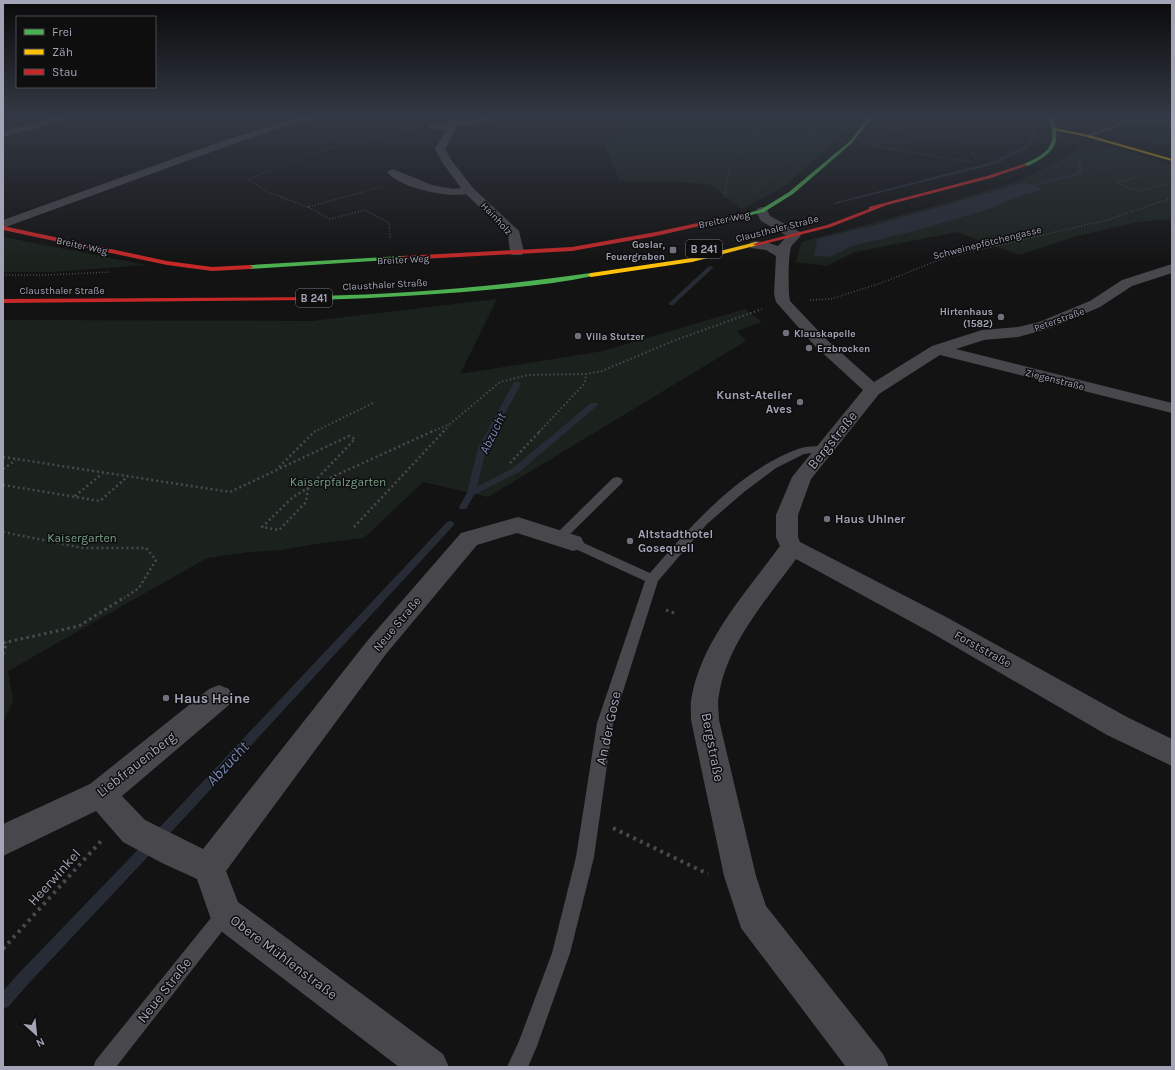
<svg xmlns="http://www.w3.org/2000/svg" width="1175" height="1070" font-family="Karla,sans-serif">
  <rect width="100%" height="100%" fill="#131313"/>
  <!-- green -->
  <path fill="#1b221d" d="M620 116H855L835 141 784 187 741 209 711 185 683 182 620 181 604 145 628 130Z
    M1129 124 1172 125V144C1151 145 1130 139 1109 134Z
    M1085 146C1114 145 1145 158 1172 166V219L1139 222 1077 236 1019 255 957 232 855 252 827 266 796 262 801 243 805 241 931 207 1019 181 1077 152 1078 148Z
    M3 237 147 265 52 272H3Z
    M497 299 460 374 603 351 745 309 762 322 737 331 746 341 488 497 423 482 364 538 315 544 282 550 250 552 207 558 8 671 13 701 3 723V320L312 321Z"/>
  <!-- water -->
  <path fill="#262b36" d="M1024 183 1042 189 1009 200 992 208 919 230 852 246 830 257 814 256 817 239 879 224Z"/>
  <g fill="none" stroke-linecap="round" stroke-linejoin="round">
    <!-- stream -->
    <path fill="#262b36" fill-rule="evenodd" d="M1028 116H1032L1036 136 1027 148 996 164 835 204 833 203 992 162 1025 146 1032 136Z
      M1079 161 1081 162 1083 174 1033 186 1031 185 1079 172 1077 162Z
      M709 266 714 267 673 305H669V303Z
      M514 382H520L521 384 486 448 477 487 513 468 591 403H597L598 405 519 472 474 495 466 509H460L459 507 467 493 478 448Z
      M450 521 453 522 454 524 453 526 187 815 30 982 8 1007 3 1009V991L20 972 179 807 447 522Z"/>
    <!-- path-far5 -->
    <path stroke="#49494e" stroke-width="1" stroke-dasharray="1 1.5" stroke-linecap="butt" d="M887 128 929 136
      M323 134 347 144 415 128
      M874 145 932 136 965 141 977 161
      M873 146 972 162
      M1092 173 1118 165
      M1148 174 1116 183 1139 191 1172 183
      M757 189 829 116
      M284 198 267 192 248 179 315 153 347 144
      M341 198 381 187
      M724 198 731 161 754 138 757 116"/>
    <!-- path-far4 -->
    <path stroke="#49494e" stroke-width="1.5" stroke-dasharray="1 2" stroke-linecap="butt" d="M281 197 308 207 344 197
      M308 207 330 219 365 210 389 223 390 239
      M3 275H46L110 272
      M810 300 831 299 884 282 944 258 1107 220 1172 198"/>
    <!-- path-far3 -->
    <path stroke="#49494e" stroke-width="2" stroke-dasharray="1.5 2.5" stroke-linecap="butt" d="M314 432 375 402
      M431 432 450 424 500 382 528 375 586 374 602 371 673 341 762 309
      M443 432 449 426
      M539 432 585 383 586 374"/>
    <!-- path-far2 -->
    <path stroke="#49494e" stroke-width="2.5" stroke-dasharray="2 3" stroke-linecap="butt" d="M3 457 230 492 349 436 355 439 308 488 433 431
      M510 463 540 431
      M279 467 315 431
      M3 469 16 460
      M3 485 100 501 127 477
      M308 488 306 502 279 530 262 527 293 497Z
      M75 496 103 473
      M354 527 444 431
      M3 532 83 548H146L156 560 139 588 124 598"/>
    <!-- path-far1 -->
    <path stroke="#49494e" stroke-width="3" stroke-dasharray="2.5 3.5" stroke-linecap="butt" d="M666 610 674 613
      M3 643 79 626 125 597
      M3 654 7 642"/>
    <!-- path -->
    <path stroke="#49494e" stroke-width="4" stroke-dasharray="3 4.5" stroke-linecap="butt" d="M613 828 708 874
      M3 949 102 840"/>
    <!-- lane -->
    <path fill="#48474c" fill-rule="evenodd" d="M1124 120H1172V124H1125L1090 137 1085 136Z
      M825 446 829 447 830 449 829 451 804 454 776 468 744 492 707 524 658 581 613 723 594 857 570 953 537 1046 528 1067H507L519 1041 552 953 576 857 597 723 645 581 569 546 567 543 569 540 573 539 577 540 650 573C692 525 737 472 798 449 806 446 816 446 825 446Z
      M617 477 621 478 623 481 621 484 563 541 559 542 555 541 553 538 555 535 613 478Z
      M225 905 231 908 234 914 231 920 116 1067H93L96 1060 219 908Z"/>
    <!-- street -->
    <path fill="#48474c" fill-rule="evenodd" d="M59 116H73L71 118 3 137V131Z
      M306 116H322L320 118 296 123 236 143 3 228V220L228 139Z
      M490 117 495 120 493 122 454 127 456 129 445 149 452 161 473 188 519 231 524 252 522 255H512L510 252 508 235 466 194C447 198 400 188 387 172L393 169 432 185 453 189 461 188 442 162 435 149 445 131 430 128 428 126 433 123Z
      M762 207 766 208 770 216 800 232 801 235C799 239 793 243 791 247 788 256 788 292 790 301L827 340 874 382 932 346 982 330 1018 327 1039 322 1090 301 1122 280 1172 264V273L1132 286 1100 307 1051 328 1018 337 984 340 956 349 1172 403V413L940 355 879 394 811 479 798 515V537L800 542 948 618 1127 717 1172 739V766L1107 735 930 632 796 559C766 600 727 644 719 695 717 703 719 712 719 720L756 876 766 906 883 1054 889 1067H846L741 928 724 876 691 720C691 712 690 703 692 695 703 639 747 591 780 546L776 537V515L792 477 863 390 815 346 776 302 774 294 776 256 766 250 751 248 749 245 751 242 756 241 769 243 778 246 787 236 761 221 756 211 758 208Z
      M518 517 581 537 584 543 581 549 573 551 517 533 477 545 386 654 226 871 238 902 443 1054 449 1067H399L213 925 197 879 162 863 123 842 96 811 3 856V824L90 784 209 689 219 685 229 689 232 697 229 705 122 796 145 820 203 849 368 640 461 533Z"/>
    <!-- fast -->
    <path fill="#4caf50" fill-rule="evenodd" d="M869 116H873L852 143 793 194 764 212 716 223 713 221 760 210 789 192 850 141Z
      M1048 116H1052C1063 144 1053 154 1028 166H1024V164C1050 152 1058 145 1048 116Z
      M402 256 405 258 404 259 250 269 247 267 250 265Z
      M591 273 594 275 593 276C565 282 537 285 509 288 445 294 381 298 317 300L314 298 317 296C409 294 500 286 591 273Z"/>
    <!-- slow -->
    <path fill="#ffc107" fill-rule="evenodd" d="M1054 128 1089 135 1172 159V161L1087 137 1054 130Z
      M756 242 758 243V245L692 262 591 277 588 275 591 273 692 258Z"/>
    <!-- jam -->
    <path fill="#c62828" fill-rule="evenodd" d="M1024 164 1028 165 991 178 887 205 831 227 756 246 753 244 827 225 869 209V207L987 176Z
      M716 219 719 221 718 222 656 236 572 251 402 260 399 258 402 256 572 247 656 232Z
      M3 226 167 261 212 267 250 265 253 267 250 269 212 271 167 265 3 230Z
      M319 297 320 298 317 300 3 303V299Z"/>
  </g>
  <!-- sky -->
  <linearGradient id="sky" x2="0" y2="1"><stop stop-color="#0a0a0a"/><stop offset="0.44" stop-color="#333944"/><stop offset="1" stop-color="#333944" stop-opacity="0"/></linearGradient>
  <rect width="1175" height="265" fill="url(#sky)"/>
  <!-- markers -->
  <g fill="#71717d" stroke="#0e0e0f" stroke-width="1.5">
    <rect x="669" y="246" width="8" height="8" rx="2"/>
    <circle cx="1001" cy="317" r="4"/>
    <circle cx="786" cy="333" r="4"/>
    <circle cx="578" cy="336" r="4"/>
    <circle cx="809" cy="348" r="4"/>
    <circle cx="800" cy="402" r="4"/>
    <circle cx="827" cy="519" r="4"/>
    <circle cx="630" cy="541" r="4"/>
    <circle cx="166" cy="698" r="4"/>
  </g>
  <g text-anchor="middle" stroke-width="3" stroke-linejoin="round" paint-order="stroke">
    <!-- far-street labels -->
    <g font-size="10" fill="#a3a4b6" stroke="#0e0e0f">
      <text transform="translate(497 218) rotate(47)" y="4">Hainholz</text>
      <text transform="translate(724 219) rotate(-12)" y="4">Breiter Weg</text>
      <text transform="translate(777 228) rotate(-14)" y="4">Clausthaler Straße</text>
      <text transform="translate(987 242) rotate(-14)" y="4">Schweinepfötchengasse</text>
      <text transform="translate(82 245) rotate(12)" y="4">Breiter Weg</text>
      <text transform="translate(403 259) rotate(-3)" y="4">Breiter Weg</text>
      <text transform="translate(385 284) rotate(-3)" y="4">Clausthaler Straße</text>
      <text x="62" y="294">Clausthaler Straße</text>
      <text transform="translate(1059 319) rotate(-20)" y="4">Peterstraße</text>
      <text transform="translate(1055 379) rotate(14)" y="4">Ziegenstraße</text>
    </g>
    <!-- far-poi labels -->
    <g font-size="10" font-weight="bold" fill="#a3a4b6" stroke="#0e0e0f" text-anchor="start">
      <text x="665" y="248" text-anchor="end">Goslar,<tspan x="665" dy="12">Feuergraben</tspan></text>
      <text x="993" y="315" text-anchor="end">Hirtenhaus<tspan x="993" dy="12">(1582)</tspan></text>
      <text x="794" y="337">Klauskapelle</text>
      <text x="586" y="340">Villa Stutzer</text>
      <text x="817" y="352">Erzbrocken</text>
    </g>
    <!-- shield labels -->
    <g fill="#0e0e0f" stroke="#767784" stroke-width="1">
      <rect x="686" y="240" width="36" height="18" rx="3"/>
      <rect x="296" y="289" width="36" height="18" rx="3"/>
    </g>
    <g font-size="11" font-weight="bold" fill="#a3a4b6">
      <text x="704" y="253">B 241</text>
      <text x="314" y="302">B 241</text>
    </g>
    <!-- poi labels -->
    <g font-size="12" font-weight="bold" fill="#a3a4b6" stroke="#0e0e0f" text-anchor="start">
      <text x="792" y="399" text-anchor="end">Kunst-Atelier<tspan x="792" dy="14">Aves</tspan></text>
      <text x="835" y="523">Haus Uhlner</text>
      <text x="638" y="538">Altstadthotel<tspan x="638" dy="14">Gosequell</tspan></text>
    </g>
    <!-- park labels -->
    <g font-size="12" fill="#79a287" stroke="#0e0e0f">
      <text x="338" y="486">Kaiserpfalzgarten</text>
      <text x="82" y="542">Kaisergarten</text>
    </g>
    <!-- street labels -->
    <g font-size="12" fill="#a3a4b6" stroke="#0e0e0f">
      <text transform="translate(397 624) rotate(-50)" y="4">Neue Straße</text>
      <text transform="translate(983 649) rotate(29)" y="4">Forststraße</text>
    </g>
    <!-- water labels -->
    <g font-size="13" font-style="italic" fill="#7786b4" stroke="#0e0e0f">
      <text transform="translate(492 433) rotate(-64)" y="5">Abzucht</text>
    </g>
    <!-- near-street labels -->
    <g font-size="14" fill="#a3a4b6" stroke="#0e0e0f">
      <text transform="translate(832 440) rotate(-51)" y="5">Bergstraße</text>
      <text transform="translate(608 728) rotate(-78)" y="5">An der Gose</text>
      <text transform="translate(713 747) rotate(79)" y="5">Bergstraße</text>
      <text transform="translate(136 764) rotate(-38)" y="5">Liebfrauenberg</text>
      <text transform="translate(54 877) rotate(-48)" y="5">Heerwinkel</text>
      <text transform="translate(284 957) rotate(37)" y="5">Obere Mühlenstraße</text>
      <text transform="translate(164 990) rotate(-52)" y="5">Neue Straße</text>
    </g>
    <!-- near-poi labels -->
    <g font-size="14" font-weight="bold" fill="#a3a4b6" stroke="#0e0e0f" text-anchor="start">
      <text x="174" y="703">Haus Heine</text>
    </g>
    <!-- near-water labels -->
    <g font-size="16" font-style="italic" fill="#7786b4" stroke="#0e0e0f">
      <text transform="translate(227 763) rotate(-47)" y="6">Abzucht</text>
    </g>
  </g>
  <!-- border -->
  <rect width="1175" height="1070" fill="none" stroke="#a3a4b6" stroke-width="8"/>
  <!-- legend -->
  <rect x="16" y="16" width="140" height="72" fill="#0e0e0f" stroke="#4a4a52"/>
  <rect x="24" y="29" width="20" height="6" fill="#4caf50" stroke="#4a4a52"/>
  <text x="52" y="36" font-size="12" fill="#a3a4b6">Frei</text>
  <rect x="24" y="49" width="20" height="6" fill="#ffc107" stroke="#4a4a52"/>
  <text x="52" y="56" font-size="12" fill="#a3a4b6">Zäh</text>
  <rect x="24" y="69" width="20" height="6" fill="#c62828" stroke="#4a4a52"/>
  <text x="52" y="76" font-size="12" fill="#a3a4b6">Stau</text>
  <!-- north arrow -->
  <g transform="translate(36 1034) rotate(153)" stroke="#0e0e0f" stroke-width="3" paint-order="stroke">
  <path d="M0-3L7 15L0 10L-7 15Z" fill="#a3a4b6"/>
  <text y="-6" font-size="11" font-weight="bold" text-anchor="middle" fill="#a3a4b6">N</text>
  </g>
</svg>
